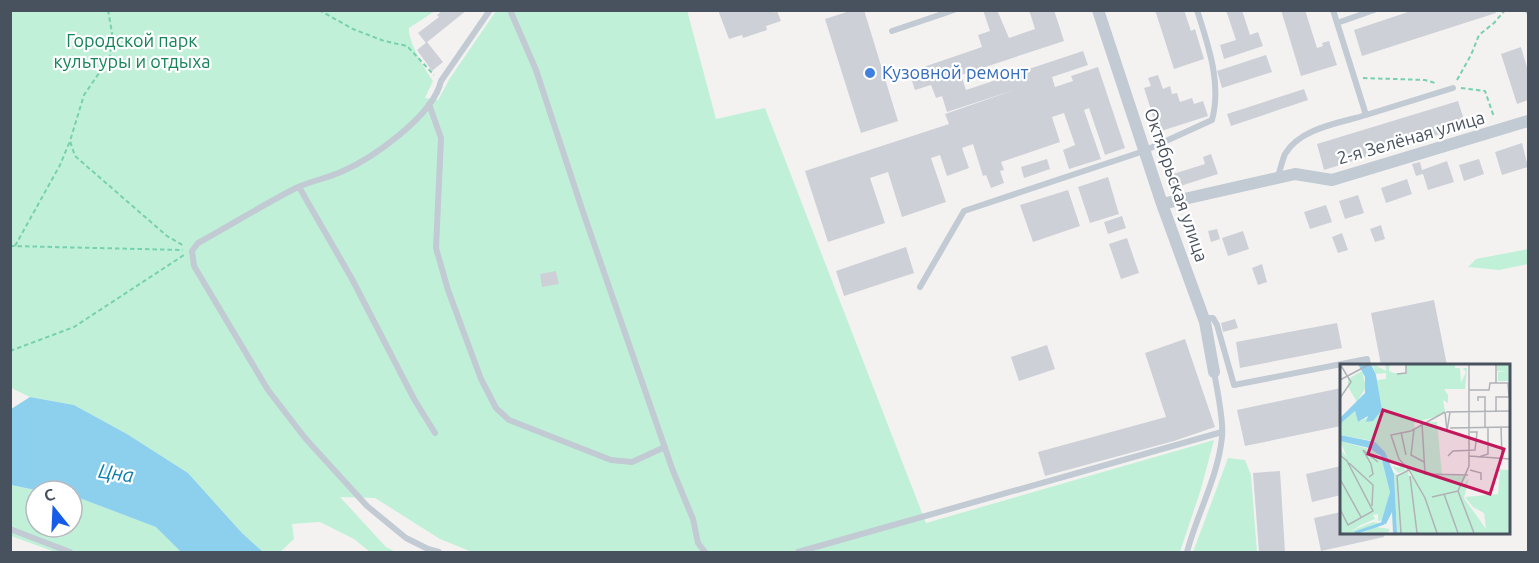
<svg xmlns="http://www.w3.org/2000/svg" width="1539" height="563" font-family="Ubuntu,sans-serif">
  <rect width="100%" height="100%" fill="#f4f2f1"/>
  <!-- green -->
  <path fill="#c0f1d8" d="M687 10 716 119 765 108 926 523 1214 440 1201 489 1180 552H472L440 539 375 498 340 497 386 547 396 552H370L354 539 320 522 292 524 294 539 280 552H263L242 533 188 473 127 434 74 405 30 397 11 388V11H435L409 28C408 42 425 69 433 81L425 98 438 100 450 78 496 11Z
    M1528 249V264L1499 270 1468 267 1476 259Z
    M1228 458 1245 460 1251 475 1257 552H1193Z
    M10 485 40 491H36V527H72V497L82 499 157 527 181 552H55L11 536Z"/>
  <!-- water -->
  <path fill="#8dd0ee" d="M30 397 74 405 127 434 188 473 242 533 263 552H181L156 527 82 499 72 497V491H40L11 485V409Z"/>
  <!-- building -->
  <path fill="#cdd0d7" d="M443 10H467L426 43 418 33 439 17 437 15Z
    M718 10H773L774 13 777 11 781 21 766 26 767 30 743 38 742 35 729 39Z
    M853 10H864L898 121 861 133 825 19Z
    M983 10H997L1009 38 1035 29 1029 10H1054L1064 41 961 75 966 90 1083 51 1088 65 1052 77 1055 87 1073 81 1071 76 1098 67 1125 148 1105 155 1089 108 1084 110 1101 159 1069 169 1063 150 1075 145 1064 113 1052 117 1060 142 1001 162 1004 170 1000 171 1004 183 991 188 986 175 983 176 973 144 962 148 969 168 947 176 940 155 931 158 946 202 902 217 888 172 870 178 885 223 828 242 805 171 949 124 945 114 1020 88 947 112 942 96 936 98 931 85 915 90 909 72 982 47 978 35 990 31Z
    M1155 10H1184L1191 31 1195 29 1204 59 1174 69Z
    M1226 10H1242L1250 35 1258 32 1263 46 1224 59 1220 45 1236 40Z
    M1281 10H1305L1317 48 1323 46 1322 43 1329 41 1337 65 1301 76Z
    M1414 10H1495L1496 13 1362 56 1354 30Z
    M427 42 443 62 432 71 417 50Z
    M1521 47 1528 71V100L1517 104 1501 54Z
    M1266 55 1272 72 1222 88 1217 71Z
    M1158 75 1163 89 1170 86 1172 94 1177 93 1180 102 1192 98 1194 104 1203 101 1208 116 1158 132 1144 88 1151 86 1148 78Z
    M1304 89 1308 100 1231 126 1227 114Z
    M1458 101 1466 126 1324 170 1317 144Z
    M1522 143 1528 167 1502 175 1495 152Z
    M1211 154 1218 174 1174 188 1170 175 1205 164 1203 157Z
    M1047 159 1050 169 1024 178 1021 167Z
    M1479 159 1484 174 1464 181 1459 165Z
    M1447 161 1454 182 1428 190 1423 174 1416 176 1412 164 1420 162 1422 170Z
    M1108 177 1119 214 1090 223 1078 187Z
    M1407 179 1412 194 1386 203 1381 188Z
    M1068 190 1080 226 1033 242 1020 205Z
    M1358 195 1364 213 1345 219 1339 201Z
    M1326 205 1332 222 1310 229 1304 212Z
    M1122 216 1126 228 1108 234 1104 222Z
    M1381 225 1385 239 1375 242 1370 229Z
    M1217 229 1220 239 1211 242 1208 231Z
    M1243 231 1249 249 1228 256 1222 238Z
    M1342 233 1348 250 1338 253 1332 237Z
    M1127 238 1139 273 1121 279 1109 244Z
    M906 247 914 273 844 296 836 271Z
    M1262 264 1267 282 1258 285 1252 268Z
    M556 271 559 284 542 287 540 274Z
    M1434 300 1447 365H1381L1371 313Z
    M1235 319 1238 328 1223 332 1221 323Z
    M1337 323 1342 348 1240 368 1236 342Z
    M1185 339 1215 427 1174 441 1045 476 1038 452 1166 417 1145 353Z
    M1047 345 1055 369 1019 381 1011 357Z
    M1341 388V426L1245 446 1237 410Z
    M1341 466V495L1312 502 1306 474Z
    M1280 471 1285 552H1259L1253 473Z
    M1341 512V532H1383L1384 537 1321 551 1314 518Z"/>
  <g fill="none" stroke-linecap="round" stroke-linejoin="round">
    <!-- path -->
    <path stroke="#77d0ae" stroke-width="2" stroke-dasharray="4.5 3" stroke-linecap="butt" d="M108 10 112 33 110 57 84 95 70 141 75 156 167 236 184 246
      M319 10 353 29 384 41 407 46 434 75
      M1363 78 1425 80 1435 83
      M1457 80 1471 55 1479 35 1494 23 1505 10
      M1461 88 1485 91 1494 117
      M10 246 183 250
      M15 246 60 165 70 141
      M10 351 74 327 184 255"/>
    <!-- lane -->
    <path stroke="#c2cad3" stroke-width="6" d="M510 10 536 70 583 212 673 471 693 519 698 543 705 552
      M1528 10V11
      M1337 23 1374 10
      M892 31 954 10
      M429 104 441 138 436 248 448 290 481 379 496 408 509 420 611 460 632 462 665 447
      M1366 115 1453 88
      M1278 177C1280 170 1282 161 1285 154 1300 128 1340 123 1366 115L1333 10
      M299 187 352 279 414 399 435 433
      M920 287 964 211 1144 151 1212 120C1222 83 1208 45 1197 10
      M1204 318H1213L1217 325 1234 385 1367 359 1368 365
      M10 529 70 552
      M439 552 428 549 406 538 367 506 305 438 268 390 194 266 192 251 198 243C231 225 264 204 298 187 312 181 327 178 341 172 373 158 433 116 441 81L490 10
      M798 552 1222 432
      M1187 552C1197 514 1218 477 1222 437 1224 420 1217 390 1214 372"/>
    <!-- street -->
    <path stroke="#c2cad3" stroke-width="12" d="M1098 10 1162 204 1205 322 1214 372
      M1162 204 1295 174 1332 180 1528 121"/>
  </g>
  <!-- markers -->
  <circle fill="#3f7fe0" stroke="#fff" stroke-width="2" cx="870" cy="73" r="6"/>
  <g text-anchor="middle" stroke-width="4.5" stroke-linejoin="round" paint-order="stroke">
    <!-- park labels -->
    <g font-size="18" fill="#168459" stroke="#fff">
      <text x="132" y="47">Городской парк<tspan x="132" dy="21">культуры и отдыха</tspan></text>
    </g>
    <!-- shop labels -->
    <g font-size="18" fill="#366cbe" stroke="#fff" text-anchor="start">
      <text x="882" y="79">Кузовной ремонт</text>
    </g>
    <!-- street labels -->
    <g font-size="18" fill="#48525f" stroke="#fff">
      <text transform="translate(1411 138) rotate(-16)" y="6">2-я Зелёная улица</text>
      <text transform="translate(1176 185) rotate(71)" y="6">Октябрьская улица</text>
    </g>
    <!-- water labels -->
    <g font-size="20" font-style="italic" fill="#0a7cb1" stroke="#fff">
      <text transform="translate(116 473) rotate(8)" y="7">Цна</text>
    </g>
  </g>
  <!-- overview -->
  <g transform="translate(1340 364)">
    <rect width="170" height="170" fill="#f4f2f1"/>
    <path d="M33 0 46 7 45 0H50L49 7 54 9H66V0H115V4H120L121 19 126 8 123 4H127L125 25H104L108 31V39L103 36 105 47 98 52 74 59 75 65 83 58H97L102 111 127 112 119 126 129 114 124 134 146 165 144 149 133 143 125 133 158 130 160 107 152 105 169 106V169H57L54 109 57 111 68 107 69 113 73 112 57 94 66 106 58 109 52 102 60 104 57 98 50 97 33 77 0 71V60L15 47 18 58 29 53 27 59 41 47 37 16 46 15V9L35 10ZM157 0H169V17H158V8H168L157 7ZM22 7 26 23 17 38 8 23V15ZM0 77 36 87 48 108 50 128 44 156 38 157V150L33 151 35 155 21 161 11 167 33 158 46 160 36 163 50 165 48 169H23L35 162 21 169H0V85L7 93Z" fill="#c0f1d8"/>
    <path d="M18 0H31L36 11 42 46 33 57 26 58 28 52 18 58 15 47 0 60V54L25 29V13ZM0 71 35 78 45 88 54 110 57 169H53L52 148 46 160 41 159 50 128 41 92 29 84 0 77Z" fill="#8dd0ee"/>
    <path fill="none" stroke="#8dd0ee" stroke-width="3" d="M15 169 44 159"/>
    <path fill="none" stroke="#afb2b7" stroke-width="1.5" d="M129 0V102L118 127 134 169M156 0V19M57 10 66 9V0M0 16 30 0M129 26H149L150 19H168L169 33H156V47M0 34 11 18 0 0M138 37V33H145V63M105 48 107 67 110 48M106 48 170 47M82 59 85 110 128 111M161 63 162 94M110 64 170 63M74 65 71 91 84 98M61 68 66 91M0 91 7 97 33 147 8 161 0 145M108 92 113 87 135 86 137 68H130M129 92 170 95M139 93 148 90V63M9 99 33 121 32 142M69 106 85 134 97 169M130 106 141 109V116M70 112 77 169M29 113 33 110 31 100 23 86 38 98M0 115 21 153M104 130 118 169M92 133 118 127M61 169 57 112 69 106 59 95 51 71 71 67 105 48"/>
    <path fill="#c2185b" fill-opacity="0.15" stroke="#c2185b" stroke-width="3" d="M43 46 164 85 150 130 28 90Z"/>
    <rect width="170" height="170" fill="none" stroke="#48525f" stroke-width="3"/>
  </g>
  <!-- border -->
  <rect width="1539" height="563" fill="none" stroke="#48525f" stroke-width="24"/>
  <!-- north arrow -->
  <g transform="translate(54 509) rotate(342)"><circle r="28" fill="#ffffff" stroke="#b6babf" stroke-width="1.5"/>
  <path d="M0-4.5L10 22L0 15L-10 22Z" fill="#165ce9"/>
  <text y="-9" font-size="16" font-weight="bold" text-anchor="middle" fill="#48525f">С</text>
  </g>
</svg>
